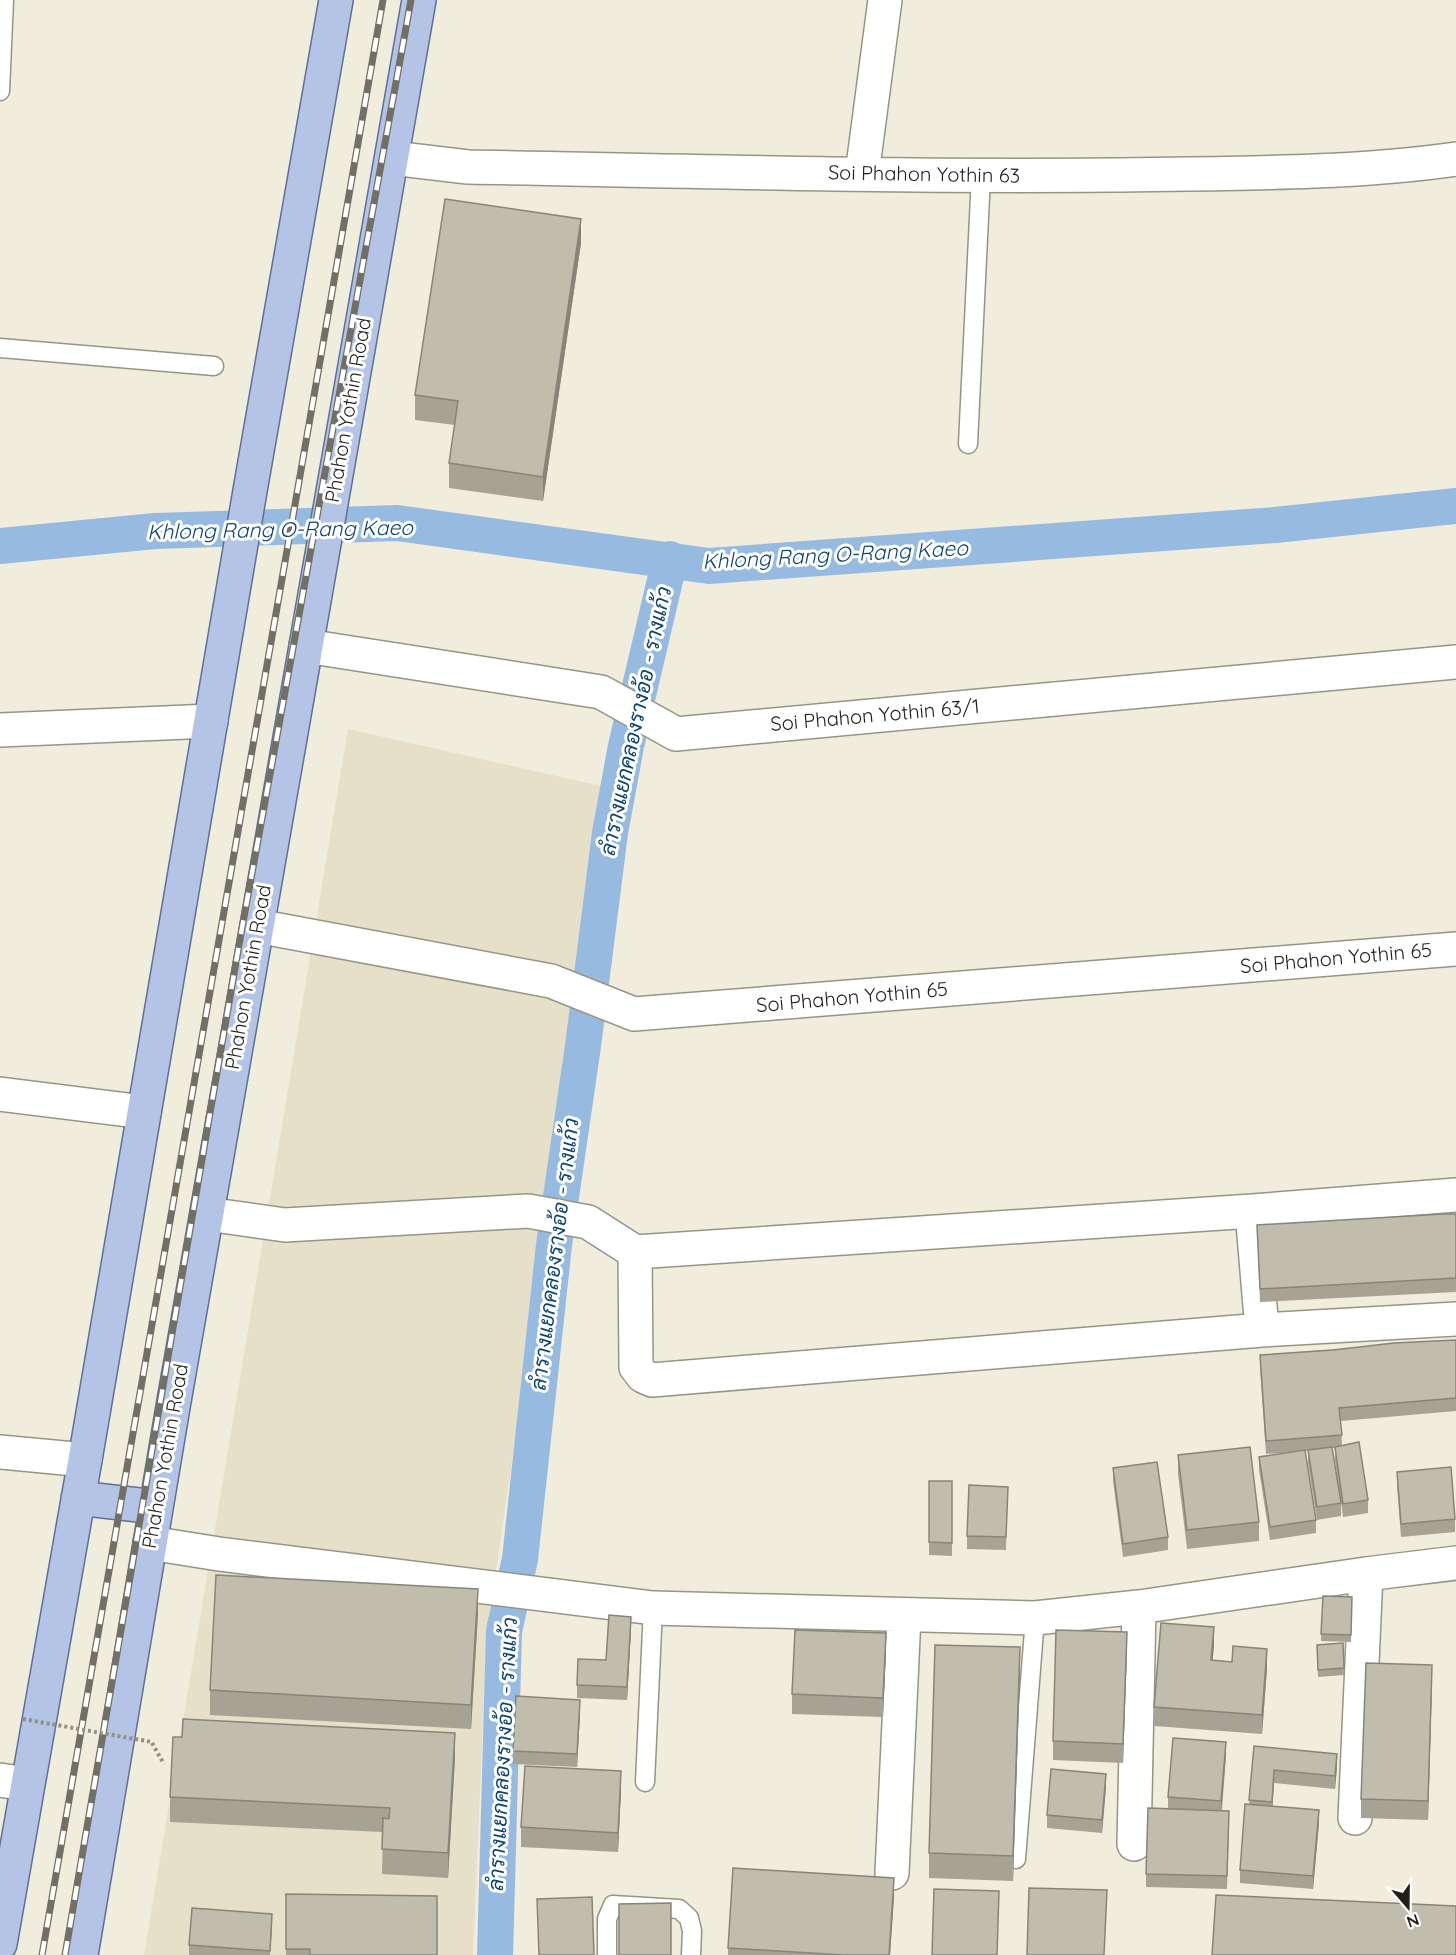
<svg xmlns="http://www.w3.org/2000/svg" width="1456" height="1955" font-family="Quicksand,Sarabun,sans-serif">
  <rect width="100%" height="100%" fill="#f1eddc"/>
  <!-- built -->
  <path fill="#e6e0c8" d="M348 729 606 787 566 1094 487 1632 473 1955H144Z"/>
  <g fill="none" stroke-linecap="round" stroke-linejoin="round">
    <!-- canal -->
    <path stroke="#97bbe0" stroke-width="36" d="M0 546 155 531 397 523 709 566 1275 525 1456 506
      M495 1955 504 1631 520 1559 554 1245 583 1046 610 833 626 746 670 559"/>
    <defs>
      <path id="service" d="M0 91 4 0
        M0 348 214 366
        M968 444 981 176
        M645 1782 653 1608
        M1016 1859 1035 1618
        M607 1955V1919L613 1905 679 1909 689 1918 692 1931 691 1955"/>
      <path id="minor" d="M392 158 468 167C681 171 895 177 1109 175 1225 173 1341 175 1456 159
        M862 174 885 0
        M306 646 601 692 676 734 1456 662
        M0 730 211 721
        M257 926 551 981 634 1014 1456 949
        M0 1094 144 1112
        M1252 1211 1262 1330
        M207 1214 285 1225 528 1211 588 1222 635 1252 1252 1211 1456 1195
        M635 1252 636 1367 643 1376 652 1380 1262 1330 1456 1319
        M150 1543 219 1554 653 1608 1035 1618 1139 1607 1366 1574 1456 1563
        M0 1780 27 1784
        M1355 1818 1366 1574
        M1134 1844 1139 1607
        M892 1873 904 1616"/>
      <path id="tertiary" d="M0 1452 85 1460"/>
      <path id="primary" d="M78 1498 156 1507
        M0 1944 85 1460 251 485 336 0
        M81 1955 173 1407 419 0"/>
    </defs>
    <!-- service casing -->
    <use href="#service" stroke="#989485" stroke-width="21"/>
    <!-- minor casing -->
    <use href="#minor" stroke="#989485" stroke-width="36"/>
    <!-- tertiary casing -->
    <use href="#tertiary" stroke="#989485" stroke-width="36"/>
    <!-- primary casing -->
    <use href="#primary" stroke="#5e7194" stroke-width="36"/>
    <!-- path -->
    <path stroke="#928f83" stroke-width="4" stroke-dasharray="3 3" stroke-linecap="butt" d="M152 1743 164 1764"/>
    <!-- service -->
    <use href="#service" stroke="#fff" stroke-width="18"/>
    <!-- minor -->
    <use href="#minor" stroke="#fff" stroke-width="33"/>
    <!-- tertiary -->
    <use href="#tertiary" stroke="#fff" stroke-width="33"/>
    <!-- primary -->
    <use href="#primary" stroke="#b3c4e7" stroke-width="33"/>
    <defs>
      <path id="rail" d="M42 1955 383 0
        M65 1955 240 939 411 0"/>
    </defs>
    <!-- rail casing -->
    <use href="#rail" stroke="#726f65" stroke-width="7"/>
    <!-- rail -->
    <use href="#rail" stroke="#fff" stroke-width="4.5" stroke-dasharray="14" stroke-linecap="butt"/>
    <!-- path-bridge -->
    <path stroke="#928f83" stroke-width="4" stroke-dasharray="3 3" stroke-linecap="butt" d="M23 1719 152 1742"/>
  </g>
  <!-- wall -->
  <path fill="#a6a395" d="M581 243 543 501 449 488V463L455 425 415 420V395Z
    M1456 1214V1292L1260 1302 1257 1225Z
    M1456 1340V1411L1341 1421 1342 1445 1368 1500V1513L1343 1517 1335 1460V1448H1332L1341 1503V1516L1317 1520 1308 1463V1451H1305L1316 1520V1533L1270 1540 1259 1470V1457L1294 1452 1266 1454 1260 1368V1355Z
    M1178 1455 1259 1522V1541L1187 1549 1178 1474Z
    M1113 1468 1168 1537V1550L1123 1557 1113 1481Z
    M1397 1472 1455 1519V1532L1401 1537 1397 1485Z
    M929 1481H952V1556L929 1555Z
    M1008 1487 1006 1550 967 1549V1536Z
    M1323 1596 1352 1597 1351 1642 1321 1641Z
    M478 1613 471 1729 210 1715V1690Z
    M631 1630 627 1700 577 1698V1685L606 1660Z
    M1343 1643 1344 1675 1318 1677 1317 1645Z
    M1214 1646 1212 1660 1267 1668 1262 1734 1154 1726V1707Z
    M1127 1651 1123 1763 1053 1760V1741Z
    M886 1652 883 1717 792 1714V1694Z
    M1020 1672 1013 1881 929 1878V1853Z
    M1432 1684 1428 1820 1361 1818V1799Z
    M580 1713 577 1767 513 1764V1751Z
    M1254 1746 1337 1767 1335 1789 1274 1783 1272 1807 1319 1823 1313 1889 1240 1883V1870L1249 1805Z
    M1226 1755 1222 1810 1229 1824 1227 1889 1146 1887V1874L1168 1809V1797Z
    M455 1757 448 1878 382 1874 383 1832 170 1822V1797Z
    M1106 1787 1102 1833 1047 1828V1815Z
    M621 1790 618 1852 521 1847V1827Z
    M286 1894 437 1955H286Z
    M894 1897 890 1955H728V1948Z
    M272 1927 270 1955H189V1945Z"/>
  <!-- shaded-wall -->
  <path fill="#878479" d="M581 219V243L543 501V477Z
    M478 1589V1613L471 1729V1705Z
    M631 1617V1630L627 1700V1687Z
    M1214 1627V1646L1211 1679V1660Z
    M1127 1632V1651L1123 1763V1744Z
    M886 1633V1652L883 1717V1698Z
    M1020 1647V1672L1013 1881V1856Z
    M1267 1649V1668L1262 1734V1715Z
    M1432 1665V1684L1428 1820V1801Z
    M580 1700V1713L577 1767V1754Z
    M455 1733V1757L448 1878V1853Z
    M1226 1742V1755L1221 1814V1801Z
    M1337 1754V1767L1335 1789V1776Z
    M1274 1770V1783L1272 1815V1802Z
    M621 1771V1790L618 1852V1833Z
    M1106 1774V1787L1102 1833V1820Z
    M1319 1810V1823L1313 1889V1876Z
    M894 1878V1897L890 1955H889Z
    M272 1914V1927L270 1955Z"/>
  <!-- building -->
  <path fill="#c1bdad" stroke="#878479" stroke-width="1.5" d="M445 199 581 219 543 477 449 463 458 401 415 395Z
    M1443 1214H1456V1278L1260 1289 1257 1225Z
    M1456 1340V1398L1339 1408 1342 1435 1266 1441 1260 1355 1333 1350 1394 1343Z
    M1359 1442 1368 1500 1343 1504 1335 1447Z
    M1250 1447 1259 1522 1187 1530 1178 1455Z
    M1332 1447 1341 1503 1317 1507 1308 1450Z
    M1305 1450 1316 1520 1270 1527 1259 1457Z
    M1157 1462 1168 1537 1123 1544 1113 1468Z
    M1451 1467 1455 1519 1401 1524 1397 1472Z
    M929 1481H952V1543L929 1542Z
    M969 1485 1008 1487 1006 1537 967 1536Z
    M216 1575 478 1589 471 1705 210 1690Z
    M1323 1596 1352 1597 1351 1635 1321 1634Z
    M609 1615 631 1617 627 1687 577 1685 578 1659 606 1660Z
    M1161 1623 1214 1627 1211 1660 1232 1662 1233 1646 1267 1649 1262 1715 1154 1707Z
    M795 1630 886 1633 883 1698 792 1694Z
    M1056 1630 1127 1632 1123 1744 1053 1741Z
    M1343 1643 1344 1668 1318 1670 1317 1645Z
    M935 1645 1020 1647 1013 1856 929 1853Z
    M1366 1663 1432 1665 1428 1801 1361 1799Z
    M516 1696 580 1700 577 1754 513 1751Z
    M183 1719 455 1733 448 1853 382 1849 383 1818 389 1819 390 1808 170 1797 173 1737H182Z
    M1173 1738 1226 1742 1221 1801 1168 1797Z
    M1254 1746 1337 1754 1335 1776 1274 1770 1272 1802 1249 1800Z
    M525 1766 621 1771 618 1833 521 1827Z
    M1051 1769 1106 1774 1102 1820 1047 1815Z
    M1245 1804 1319 1810 1313 1876 1240 1870Z
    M1148 1808 1229 1811 1227 1876 1146 1874Z
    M733 1868 894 1878 889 1955H843L728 1948Z
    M1029 1888 1107 1890 1104 1955H1027Z
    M934 1889 999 1891 997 1955H932Z
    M286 1894 437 1896V1955H310V1949H286Z
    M1216 1895 1456 1906V1955H1212Z
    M592 1897 594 1955H539L537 1899Z
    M671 1903V1955H619V1904Z
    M192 1908 272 1914 270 1951 189 1945Z"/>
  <g text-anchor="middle" stroke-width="6" stroke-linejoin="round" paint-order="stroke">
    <!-- street labels -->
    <g font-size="20" fill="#201e18" stroke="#fff">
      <text transform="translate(924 174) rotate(1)" y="7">Soi Phahon Yothin 63</text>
      <text transform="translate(348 410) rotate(-80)" y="7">Phahon Yothin Road</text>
      <text transform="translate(875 715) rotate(-5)" y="7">Soi Phahon Yothin 63/1</text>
      <text transform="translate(1336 958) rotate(-5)" y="7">Soi Phahon Yothin 65</text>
      <text transform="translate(248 977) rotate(-80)" y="7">Phahon Yothin Road</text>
      <text transform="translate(852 997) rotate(-5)" y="7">Soi Phahon Yothin 65</text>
      <text transform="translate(165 1456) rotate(-80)" y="7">Phahon Yothin Road</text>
    </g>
    <!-- water labels -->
    <g font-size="21" font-style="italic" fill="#0b4271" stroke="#fff">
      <text transform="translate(280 530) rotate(-1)" y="7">Khlong Rang O-Rang Kaeo</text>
      <text transform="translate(835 555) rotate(-3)" y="7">Khlong Rang O-Rang Kaeo</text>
      <text transform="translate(636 721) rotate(-78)" y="7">ลำรางแยกคลองรางอ้อ - รางแก้ว</text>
      <text transform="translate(555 1254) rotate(-83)" y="7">ลำรางแยกคลองรางอ้อ - รางแก้ว</text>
      <text transform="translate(503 1754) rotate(-87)" y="7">ลำรางแยกคลองรางอ้อ - รางแก้ว</text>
    </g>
  </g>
  <!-- north arrow -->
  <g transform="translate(1408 1907) rotate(160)" stroke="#ffffff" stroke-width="4.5" paint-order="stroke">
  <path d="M0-4.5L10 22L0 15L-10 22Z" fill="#201e18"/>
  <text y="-9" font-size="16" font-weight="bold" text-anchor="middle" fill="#201e18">N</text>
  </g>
</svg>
